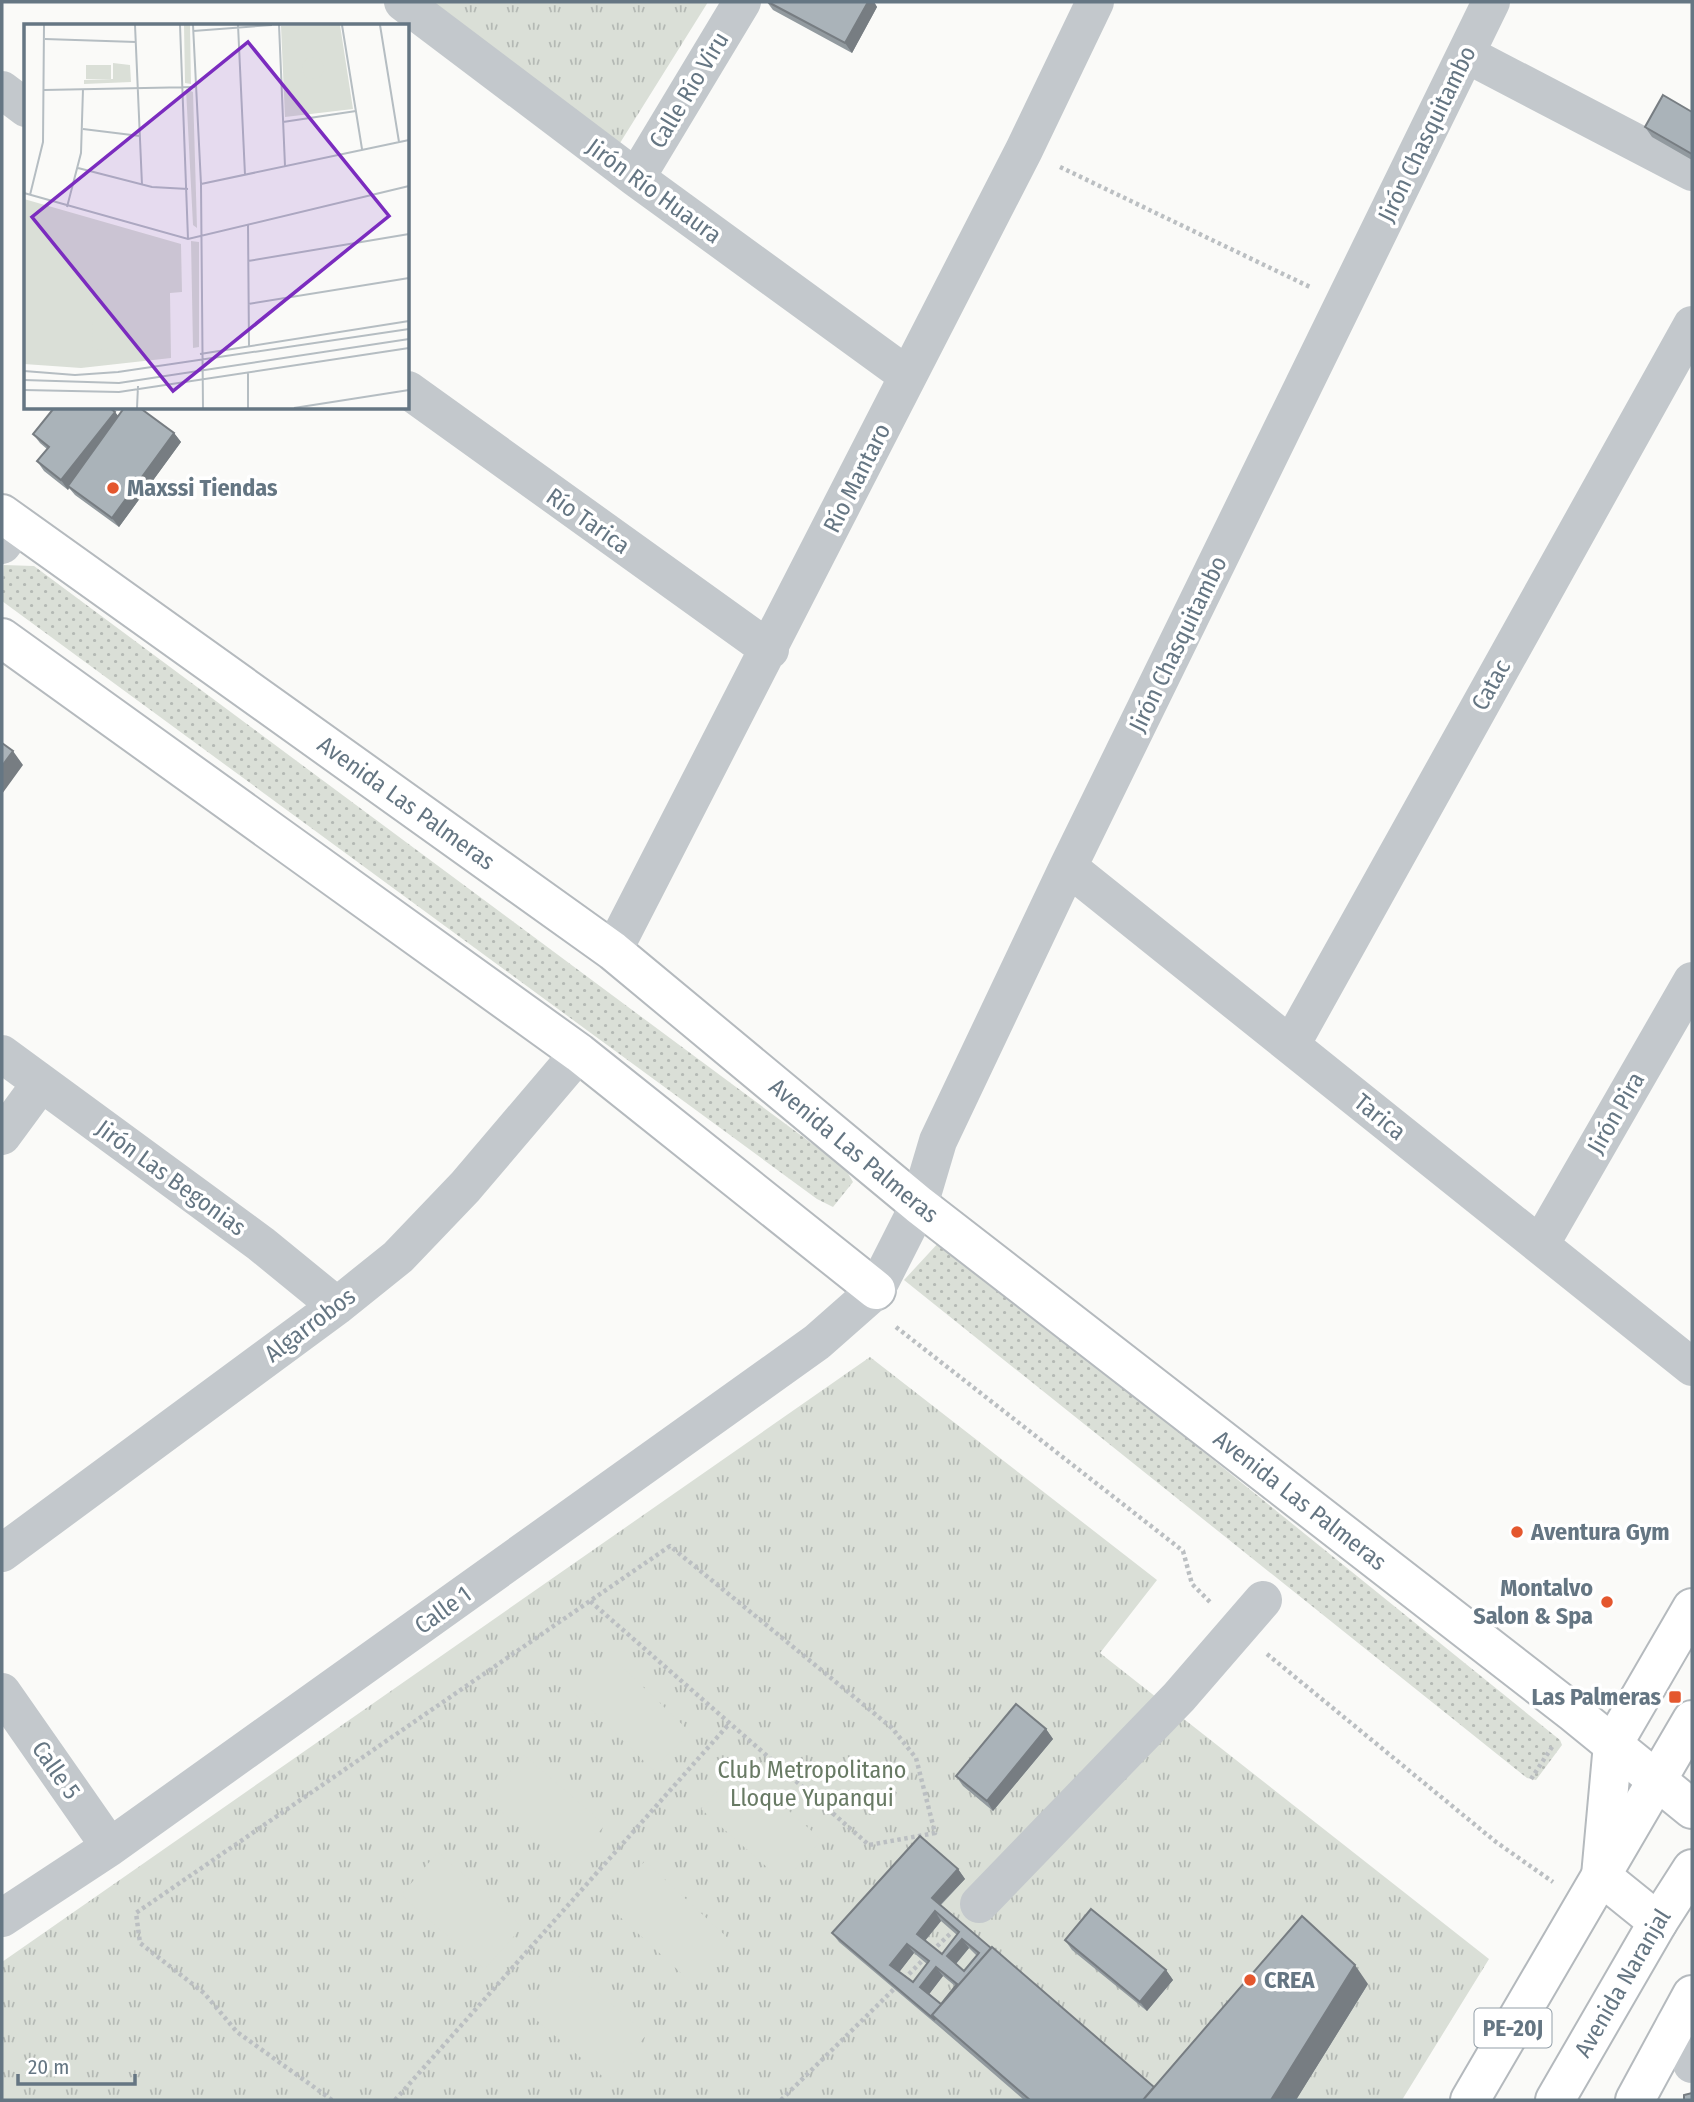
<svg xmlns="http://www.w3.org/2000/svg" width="1694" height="2102" font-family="'Fira Sans Condensed',sans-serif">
  <defs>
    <pattern id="grass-dots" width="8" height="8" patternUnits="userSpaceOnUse" patternTransform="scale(1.75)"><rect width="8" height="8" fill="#dadfd7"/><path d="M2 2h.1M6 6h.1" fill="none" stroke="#b4b9b4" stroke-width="1.8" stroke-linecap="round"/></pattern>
    <pattern id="park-tufts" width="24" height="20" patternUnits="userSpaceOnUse" patternTransform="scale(1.75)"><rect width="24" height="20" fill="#dadfd7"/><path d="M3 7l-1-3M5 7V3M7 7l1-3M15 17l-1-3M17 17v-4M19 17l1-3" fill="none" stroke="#b4b9b4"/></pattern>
  </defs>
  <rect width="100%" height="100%" fill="#fafaf8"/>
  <!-- grass -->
  <path fill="url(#grass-dots)" d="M4 565 34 566 845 1168 853 1182 833 1207 817 1199 2 601Z
    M941 1240 1560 1740 1562 1745 1536 1780 1527 1778 904 1280Z"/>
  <!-- park -->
  <path fill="url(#park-tufts)" d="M431 2H708L620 143Z
    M870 1357 1157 1580 1100 1653 1489 1959 1402 2100H2V1962Z"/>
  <!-- garden -->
  <path fill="#dadfd7" d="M613 1658 690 1732 653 1770 576 1695Z
    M524 1755 605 1825 568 1868 487 1799Z
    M739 1767 822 1840 784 1882 701 1809Z
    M438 1852 522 1927 485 1969 401 1895Z
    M645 1861 731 1941 692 1983 606 1904Z
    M565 1965 647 2034 608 2081 526 2011Z"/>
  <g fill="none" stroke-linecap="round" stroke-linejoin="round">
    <defs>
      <g id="major">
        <path id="s1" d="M2 514 613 951 919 1205 1574 1713 1692 1809"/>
        <path d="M2 638 579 1053 876 1290"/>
        <path d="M1658 1922 1601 1876 1613 1744 1692 1608"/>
        <path d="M1635 2100 1692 1995"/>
      </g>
      <g id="highway">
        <path d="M1470 2100 1692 1720"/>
        <path id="s2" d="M1555 2100 1658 1922 1692 1869"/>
      </g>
    </defs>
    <!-- major casing -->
    <use href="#major" stroke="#b5babe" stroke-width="42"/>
    <!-- highway casing -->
    <use href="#highway" stroke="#b4b9bd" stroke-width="42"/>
    <!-- path -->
    <path stroke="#bbbfc2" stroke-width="4.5" stroke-dasharray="3.5 3.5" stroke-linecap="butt" d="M1060 167 1310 287
      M896 1327 1183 1551 1192 1584 1212 1604
      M1267 1654 1496 1842 1553 1882
      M1531 1779 1554 1744
      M932 1951 952 1932
      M904 1979 923 1960
      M332 2100 237 2032 204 1993 140 1943 136 1913 670 1546 892 1728 916 1758 935 1833 869 1845 590 1601
      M395 2100 729 1724
      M781 2100 895 1988"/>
    <!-- minor -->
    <path stroke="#c3c8cc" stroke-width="38" d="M403 2 636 178 908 376
      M1466 54 1692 172
      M2 90 26 108
      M636 178 742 2
      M408 390 770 650
      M2 545 17 525
      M1068 867 1692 1367
      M613 951 1024 150 1095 2
      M1291 1045 1692 325
      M2 1054 261 1244 337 1306
      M2 1136 41 1083
      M1540 1245 1692 981
      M2 1553 337 1306 398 1257 465 1187 579 1053
      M2 1692 110 1847
      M979 1904 1179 1697 1263 1600
      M2 1918 110 1847 817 1342 876 1290 919 1205 938 1141 1068 867 1491 2
      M1675 2025 1692 2064"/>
    <!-- major -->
    <use href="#major" stroke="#fff" stroke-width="38"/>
    <!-- highway -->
    <use href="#highway" stroke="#fff" stroke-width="38"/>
  </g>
  <!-- wall -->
  <path fill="#929a9f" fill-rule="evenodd" d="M767 2H874L877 7 852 53 773 10Z
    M1692 112V160L1652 137 1645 127Z
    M115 412 118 416 174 433 181 442 119 527 75 495 69 488 68 490 44 471 37 461 47 449 40 443 33 434Z
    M1046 1729 1053 1739 993 1811 963 1786 956 1776Z
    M958 1869 965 1879 941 1905 1154 2087 1368 1984 1296 2100H1024L942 2029 839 1942 832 1933ZM941 1921 957 1935 942 1954 925 1941ZM969 1948 977 1956 964 1971 956 1964ZM914 1953 927 1964 913 1982 899 1972ZM943 1976 955 1986 941 2004 929 1994Z
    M1065 1940 1166 1970 1173 1980 1147 2011 1072 1950Z"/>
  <!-- shaded-wall -->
  <path fill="#777d82" d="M868 2H874L877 7 852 53 845 43Z
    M115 412 122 421 68 486 69 488 68 490 61 480Z
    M174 433 181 442 119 527 112 518Z
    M13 751 23 765 2 794V766Z
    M1046 1729 1053 1739 993 1811 987 1801Z
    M958 1869 965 1879 938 1907 932 1898Z
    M935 1911 941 1921 923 1943 917 1934Z
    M962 1939 969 1948 954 1966 947 1956Z
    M907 1944 914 1953 897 1975 890 1965Z
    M1355 1965 1368 1984 1296 2100H1271Z
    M936 1967 943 1976 927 1997 920 1987Z
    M1166 1970 1173 1980 1147 2011 1140 2002Z"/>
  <!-- building -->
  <path fill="#aab3b9" stroke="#777d82" stroke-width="2" fill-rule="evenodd" d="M768 2H868L845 43Z
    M1663 95 1692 112V154L1645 127Z
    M54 408H110L115 412 61 480 37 461 49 447 33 434Z
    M124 408H140L174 433 112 518 68 486Z
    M2 743 13 751 2 766Z
    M1016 1704 1046 1729 987 1801 956 1776Z
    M920 1836 958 1869 932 1898 991 1948 932 2015 935 2020 832 1933ZM935 1911 959 1932 942 1954 917 1934ZM962 1939 979 1953 964 1971 947 1956ZM907 1944 929 1961 913 1982 890 1965ZM936 1967 957 1984 941 2004 920 1987Z
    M1091 1909 1166 1970 1140 2002 1065 1940Z
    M1302 1916 1355 1965 1271 2100H1143Z
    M992 1947 1154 2087 1143 2100H1030L932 2015Z
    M1692 2093V2100H1684V2095Z"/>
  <!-- markers -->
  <g fill="#e4572e" stroke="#fff" stroke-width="2.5">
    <circle cx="113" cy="488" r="7"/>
    <circle cx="1517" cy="1532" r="7"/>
    <circle cx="1607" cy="1602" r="7"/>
    <rect x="1668" y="1690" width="14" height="14" rx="3.5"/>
    <circle cx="1250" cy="1980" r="7"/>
  </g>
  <g text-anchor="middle" stroke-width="7" stroke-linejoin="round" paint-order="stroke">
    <!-- shield labels -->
    <rect fill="#fff" stroke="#939fa8" stroke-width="2" x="1474.5" y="2008.5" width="77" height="39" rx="5"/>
    <g font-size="23" font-weight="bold" fill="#657683">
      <text x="1513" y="2036">PE-20J</text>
    </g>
    <!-- street labels -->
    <g font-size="24" fill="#657683" stroke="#fff">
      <text transform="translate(689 90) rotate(-59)" y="8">Calle Río Viru</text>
      <text transform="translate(1427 134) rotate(-64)" y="8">Jirón Chasquitambo</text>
      <text transform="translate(654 191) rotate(36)" y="8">Jirón Río Huaura</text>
      <text transform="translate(857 478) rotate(-63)" y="8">Río Mantaro</text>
      <text transform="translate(588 521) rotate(35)" y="8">Río Tarica</text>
      <text transform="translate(1178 644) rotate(-64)" y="8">Jirón Chasquitambo</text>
      <text transform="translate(1491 685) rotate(-61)" y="8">Catac</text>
      <text dy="8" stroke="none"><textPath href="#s1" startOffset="497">Avenida Las Palmeras</textPath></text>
      <text transform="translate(1616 1113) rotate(-60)" y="8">Jirón Pira</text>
      <text transform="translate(1380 1117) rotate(39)" y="8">Tarica</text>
      <text dy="8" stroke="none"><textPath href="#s1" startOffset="1064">Avenida Las Palmeras</textPath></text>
      <text transform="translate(171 1178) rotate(36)" y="8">Jirón Las Begonias</text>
      <text transform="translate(310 1325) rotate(-37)" y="8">Algarrobos</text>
      <text dy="8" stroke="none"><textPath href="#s1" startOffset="1631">Avenida Las Palmeras</textPath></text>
      <text transform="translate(443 1610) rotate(-36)" y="8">Calle 1</text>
      <text transform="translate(56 1770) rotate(55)" y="8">Calle 5</text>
      <text dy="8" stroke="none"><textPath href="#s2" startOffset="135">Avenida Naranjal</textPath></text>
    </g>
    <!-- poi labels -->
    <g font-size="24" font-weight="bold" fill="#657683" stroke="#fff" text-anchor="start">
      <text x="127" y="496">Maxssi Tiendas</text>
      <text x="1531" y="1540">Aventura Gym</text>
      <text x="1593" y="1596" text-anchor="end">Montalvo<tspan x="1593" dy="28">Salon &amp; Spa</tspan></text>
      <text x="1661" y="1705" text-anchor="end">Las Palmeras</text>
      <text x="1264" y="1988">CREA</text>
    </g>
    <!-- park labels -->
    <g font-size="24" fill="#687a64" stroke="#fff">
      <text x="812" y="1778">Club Metropolitano<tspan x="812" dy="28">Lloque Yupanqui</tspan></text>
    </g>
  </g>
  <!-- overview -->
  <g transform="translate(24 24)">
    <rect width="385" height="385" fill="#fafaf8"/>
    <path d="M160 1H166L167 60 161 59ZM89 39 106 41 107 58 60 60V56L89 55ZM162 65 169 68 173 204 169 201ZM167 217 175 218V323L169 324Z" fill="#dadfd7"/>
    <path d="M316 1 329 85 261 93 257 2ZM0 175 157 220 158 268 146 269 147 334 57 344 0 340Z" fill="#dadfd7"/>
    <path d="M278 44a11 11 0 1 1 22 0a11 11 0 1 1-22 0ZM62 41H87V55H62ZM50 296H65V325H50ZM69 297H84L83 326 68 325Z" fill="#dadfd7"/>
    <path fill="none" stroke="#b5bdc2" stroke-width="2" d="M111 1 118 161M156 1 164 215M169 1 177 160 179 384M214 1 221 151M255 1 261 142M318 1 338 125M356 1 375 118M169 7 248 1M21 15 112 18M20 66 171 63M259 98 332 87M59 105 116 112M54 144 128 163 164 165M177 160 385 116M0 169 164 215 385 162M6 171 19 118 20 1M43 183 57 129 59 65M224 200 225 322M224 237 385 210M224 280 385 254M176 330 385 297M0 347 51 351 94 348 385 305M0 356 95 359 385 315M0 366 95 368 385 324M113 384 114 362M224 384V348M270 384 385 366"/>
    <path fill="#7b2cbf" fill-opacity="0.15" stroke="#7b2cbf" stroke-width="3.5" d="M224 18 365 192 149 367 8 193Z"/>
    <rect width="385" height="385" fill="none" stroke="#657683" stroke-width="3.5"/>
  </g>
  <!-- border -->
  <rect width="1694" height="2102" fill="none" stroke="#657683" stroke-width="7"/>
  <!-- scale -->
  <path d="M18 2074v10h117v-10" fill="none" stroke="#657683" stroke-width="3.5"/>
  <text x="28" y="2074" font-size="21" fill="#657683" stroke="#ffffff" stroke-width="5" paint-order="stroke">20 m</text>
</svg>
